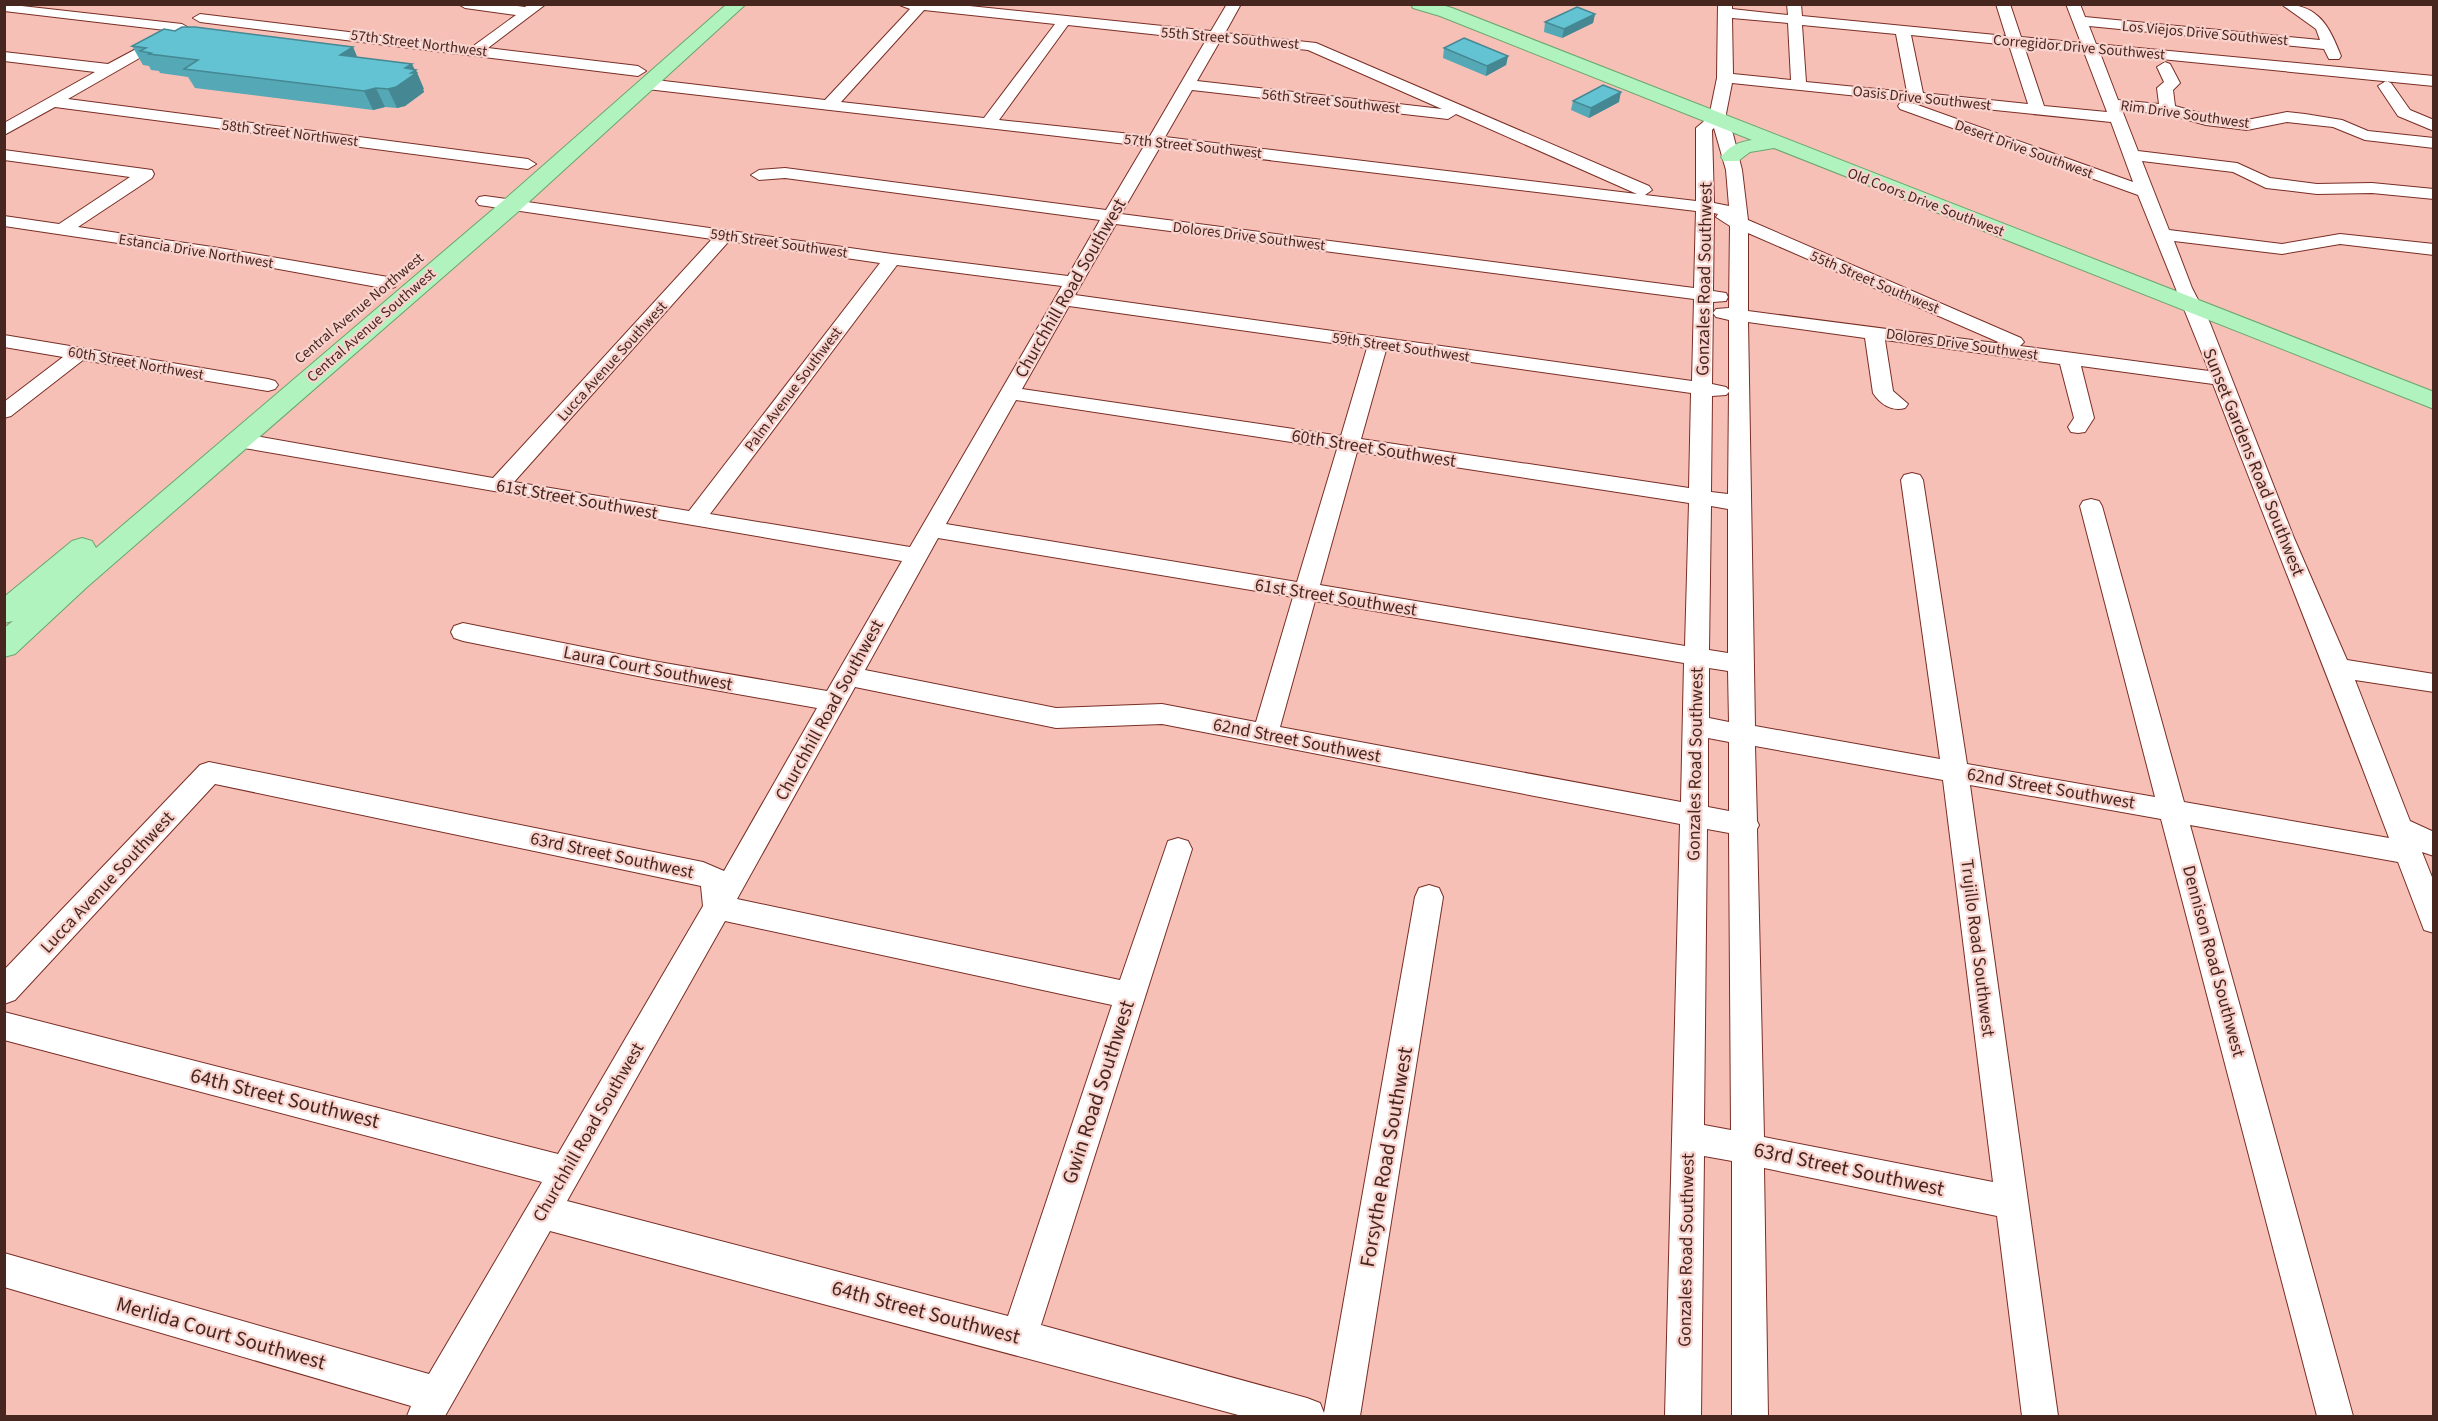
<svg xmlns="http://www.w3.org/2000/svg" width="2438" height="1421" font-family="'Source Sans 3',sans-serif">
  <rect width="100%" height="100%" fill="#f7c0b7"/>
  <g fill="none" stroke-linecap="round" stroke-linejoin="round">
    <defs>
      <path id="minor" d="M4 4 182 24 189 28 182 32 4 11Z
        M458 4H503L525 7 529 4H546L488 48 638 66 646 71 638 76 200 22 193 18 200 14 472 47 516 15 465 8Z
        M897 4H950L1211 31 1227 4H1241L1225 33 1316 43 1649 186 1652 190 1645 195 1696 201V128L1709 117 1717 78 1718 4H1732V9L1788 15 1787 4H1801L1802 16 2006 36 1996 4H2010L2021 37 2081 43 2066 4H2080L2085 17 2320 40 2316 29 2281 4C2319 4 2329 26 2341 56L2339 59H2329L2324 49 2089 26 2096 44 2434 76V86L2100 53 2118 100 2159 104 2157 88 2164 82 2157 67 2165 62 2170 64 2180 83 2173 90 2175 106 2207 115 2247 120 2287 112 2305 114 2342 120 2368 131 2434 138V148L2365 140 2333 127 2305 124 2287 122 2247 130 2206 125 2166 114 2122 110 2138 151 2237 163 2270 178 2317 184 2372 183 2434 189V199L2372 193 2317 194 2266 188 2233 172 2142 161 2169 230 2282 244 2340 234 2434 244V255L2340 244 2282 254 2174 241 2192 288 2210 323 2294 538 2347 660 2434 674V692L2355 680 2410 821 2434 832V856L2422 852 2434 882V933L2424 930 2398 862 2190 825 2353 1416H2317L2161 819 1970 785 2058 1416H2022L1997 1216 1764 1168 1768 1416H1732V1161L1704 1156 1701 1416H1665L1680 824 1162 724 1056 728 855 687 737 899 1120 980 1168 841 1178 838 1188 841 1192 849 1041 1325 1307 1398 1320 1403 1324 1413 1415 897 1419 888 1429 885 1439 888 1443 897 1360 1416H1242L550 1231 445 1416H407L411 1406 4 1287V1253L429 1374 542 1182 4 1040V1012L558 1154 703 906 701 886 215 784 15 1000 4 1004V970L200 765 209 762 703 862 724 871 817 708 653 679 463 641 454 638 451 632 454 626 463 623 653 661 827 691 902 561 238 447 231 445 227 440 231 435 238 433 493 478 712 239 479 205 476 201 479 197 485 196 892 254 1068 276 1100 220 785 178 759 180 751 175 759 170 785 168 1106 210 1144 146 647 89 639 84 647 79 825 100 910 9ZM924 10 1055 24 984 118 841 102ZM1732 18 1788 23 1791 80 1733 74ZM1068 25 1206 40 1150 136 999 120ZM1802 25 1896 34 1907 92 1806 82ZM1911 35 2009 45 2028 104 1923 93ZM1220 41 1308 50 1442 109 1197 81ZM2024 46 2084 52 2107 112 2044 106ZM1732 83 2111 122 2133 182 1912 103H1900L1898 106 1900 109 2138 195 2209 371 2020 346 2024 342 2021 338 1748 220 1742 170 1733 134 1725 119ZM1192 90 1448 119 1456 114 1637 194 1165 137ZM1714 128 1726 170 1729 206 1714 203 1712 130ZM1160 147 1696 211 1694 288 1121 214ZM1714 213 1718 214 1716 217 1730 226 1729 308 1716 309 1713 313 1716 317 1729 320V390L1726 387 1712 384 1713 302 1726 301 1728 297 1726 293 1713 291ZM1116 224 1694 299 1692 381 1075 295ZM1748 233 2003 344 1748 311ZM729 241 880 263 689 511 514 482ZM897 265 1062 286 910 547 710 514ZM1069 306 1367 348 1341 436 1022 389ZM1748 322 1865 338 1873 393C1880 404 1892 412 1905 408L1908 404 1893 391 1885 340 2060 364 2074 418 2068 427 2071 432 2078 433 2085 432 2094 418 2081 366 2213 384C2271 536 2332 686 2389 838L2184 802 2102 506 2099 501 2091 499 2083 501 2080 506 2155 797 1967 764 1923 480 1920 475 1912 473 1904 475 1901 480 1940 759 1755 726ZM1386 350 1691 393 1689 488 1361 439ZM1729 392 1728 494 1711 492 1712 396 1726 395ZM1016 400 1337 449 1297 582 946 524ZM1357 452 1689 503 1685 646 1320 585ZM1711 506 1728 509V653L1709 650ZM938 538 1293 597 1256 722 1162 704 1056 708 865 670ZM1315 601 1684 663 1681 802 1280 727ZM1709 668 1728 671 1729 722 1709 718ZM1708 738 1729 742V811L1708 807ZM1755 746 1943 780 1993 1182 1764 1137 1757 829 1759 825 1757 821ZM1707 829 1729 833 1731 1130 1704 1125ZM725 921 1112 1005 1008 1316 567 1201Z
        M166 33 173 37 171 40 68 99 528 159 536 164 528 169 55 107 4 135V123L95 72 4 61V52L108 64Z
        M2386 81 2391 83 2410 110 2434 120V131L2398 116 2378 86Z
        M4 150 152 170 154 174 152 178 78 227 219 248 388 277 395 279 397 283 395 287 388 289 219 258 4 226V216L59 224 130 177 4 160Z
        M4 335 268 379 275 381 278 385 275 389 268 391 83 360 11 416 4 418V402L63 357 4 347Z"/>
      <path id="major" d="M727 4H746L520 210 87 587 15 654 4 657V628L13 621 4 623V597L72 541 82 538 92 541 96 548 504 200Z
        M1411 4H1439L1452 8 2434 392V409L1774 148 1750 152 1738 161H1724L1721 157C1729 146 1739 142 1752 140L1440 16 1413 8Z"/>
    </defs>
    <!-- minor casing -->
    <use href="#minor" stroke="#792e25" stroke-width="2"/>
    <!-- major casing -->
    <use href="#major" stroke="#6aa66c" stroke-width="2"/>
    <!-- minor -->
    <use href="#minor" fill="#fff" fill-rule="evenodd"/>
    <!-- major -->
    <use href="#major" fill="#b0f3bf" fill-rule="evenodd"/>
  </g>
  <!-- wall -->
  <path fill="#55a8b5" d="M1595 14 1593 23 1562 38 1544 32 1545 22Z
    M132 46 353 47 357 57 424 89H423L424 92 405 106 397 108 385 107 373 110 195 88 188 77 160 73 159 71 151 70 149 66 143 65Z
    M1444 48 1508 56 1506 65 1486 76 1443 58Z
    M1573 101 1619 102 1589 118 1571 110Z"/>
  <!-- shaded-wall -->
  <path fill="#458893" d="M1595 14 1593 23 1562 38 1564 29Z
    M353 47 361 66 340 55Z
    M1508 56 1506 65 1486 76 1487 66Z
    M412 64 415 70H416L424 89H423L424 92 405 106 397 108 388 89 405 68Z
    M376 88 385 107 373 110 364 91Z
    M1621 92 1619 102 1589 118 1591 108Z"/>
  <!-- building -->
  <path fill="#63c3d2" stroke="#458893" stroke-width="1.5" d="M1577 7 1595 14 1564 29 1545 22Z
    M182 27H195L353 47 340 55 412 64 405 68 416 70 411 73H416L396 87 388 89 376 88 364 91 184 69 198 60 149 54 151 53 140 51 146 48 132 46 164 29 175 31Z
    M1464 38 1508 56 1487 66 1444 48Z
    M1603 85 1621 92 1591 108 1573 101Z"/>
  <g text-anchor="middle" stroke-width="4.5" stroke-linejoin="round" paint-order="stroke">
    <!-- far-street labels -->
    <g font-size="15" fill="#482620" stroke="#f8d2cc">
      <text transform="translate(2205 33) rotate(5)" y="5">Los Viejos Drive Southwest</text>
      <text transform="translate(1230 38) rotate(5)" y="5">55th Street Southwest</text>
      <text transform="translate(419 43) rotate(7)" y="5">57th Street Northwest</text>
      <text transform="translate(2079 47) rotate(5)" y="5">Corregidor Drive Southwest</text>
      <text transform="translate(1922 98) rotate(6)" y="5">Oasis Drive Southwest</text>
      <text transform="translate(1331 101) rotate(6)" y="5">56th Street Southwest</text>
      <text transform="translate(2185 114) rotate(8)" y="5">Rim Drive Southwest</text>
      <text transform="translate(290 133) rotate(7)" y="5">58th Street Northwest</text>
      <text transform="translate(1193 146) rotate(6)" y="5">57th Street Southwest</text>
      <text transform="translate(2024 149) rotate(20)" y="5">Desert Drive Southwest</text>
      <text transform="translate(1926 202) rotate(21)" y="5">Old Coors Drive Southwest</text>
      <text transform="translate(1249 236) rotate(7)" y="5">Dolores Drive Southwest</text>
      <text transform="translate(779 243) rotate(8)" y="5">59th Street Southwest</text>
      <text transform="translate(196 251) rotate(9)" y="5">Estancia Drive Northwest</text>
      <text transform="translate(1875 282) rotate(23)" y="5">55th Street Southwest</text>
      <text transform="translate(359 308) rotate(-40)" y="5">Central Avenue Northwest</text>
      <text transform="translate(371 325) rotate(-41)" y="5">Central Avenue Southwest</text>
      <text transform="translate(1962 344) rotate(8)" y="5">Dolores Drive Southwest</text>
      <text transform="translate(1401 347) rotate(8)" y="5">59th Street Southwest</text>
      <text transform="translate(612 361) rotate(-48)" y="5">Lucca Avenue Southwest</text>
      <text transform="translate(136 363) rotate(10)" y="5">60th Street Northwest</text>
      <text transform="translate(793 389) rotate(-53)" y="5">Palm Avenue Southwest</text>
    </g>
    <!-- street labels -->
    <g font-size="18" fill="#482620" stroke="#f8d2cc">
      <text transform="translate(1704 279) rotate(-89)" y="6">Gonzales Road Southwest</text>
      <text transform="translate(1070 288) rotate(-60)" y="6">Churchhill Road Southwest</text>
      <text transform="translate(1374 448) rotate(9)" y="6">60th Street Southwest</text>
      <text transform="translate(2254 462) rotate(68)" y="6">Sunset Gardens Road Southwest</text>
      <text transform="translate(577 499) rotate(10)" y="6">61st Street Southwest</text>
      <text transform="translate(1336 597) rotate(9)" y="6">61st Street Southwest</text>
      <text transform="translate(648 668) rotate(11)" y="6">Laura Court Southwest</text>
      <text transform="translate(829 710) rotate(-61)" y="6">Churchhill Road Southwest</text>
      <text transform="translate(1297 740) rotate(11)" y="6">62nd Street Southwest</text>
      <text transform="translate(1695 764) rotate(-89)" y="6">Gonzales Road Southwest</text>
      <text transform="translate(2051 788) rotate(10)" y="6">62nd Street Southwest</text>
      <text transform="translate(612 855) rotate(12)" y="6">63rd Street Southwest</text>
      <text transform="translate(107 882) rotate(-47)" y="6">Lucca Avenue Southwest</text>
      <text transform="translate(1978 948) rotate(83)" y="6">Trujillo Road Southwest</text>
      <text transform="translate(2214 961) rotate(75)" y="6">Dennison Road Southwest</text>
      <text transform="translate(588 1132) rotate(-60)" y="6">Churchhill Road Southwest</text>
      <text transform="translate(1686 1250) rotate(-89)" y="6">Gonzales Road Southwest</text>
    </g>
    <!-- near-street labels -->
    <g font-size="21" fill="#482620" stroke="#f8d2cc">
      <text transform="translate(1098 1092) rotate(-72)" y="7">Gwin Road Southwest</text>
      <text transform="translate(285 1098) rotate(14)" y="7">64th Street Southwest</text>
      <text transform="translate(1386 1157) rotate(-80)" y="7">Forsythe Road Southwest</text>
      <text transform="translate(1849 1169) rotate(12)" y="7">63rd Street Southwest</text>
      <text transform="translate(926 1312) rotate(15)" y="7">64th Street Southwest</text>
      <text transform="translate(221 1333) rotate(16)" y="7">Merlida Court Southwest</text>
    </g>
  </g>
  <!-- border -->
  <rect width="2438" height="1421" fill="none" stroke="#482620" stroke-width="12"/>
</svg>
